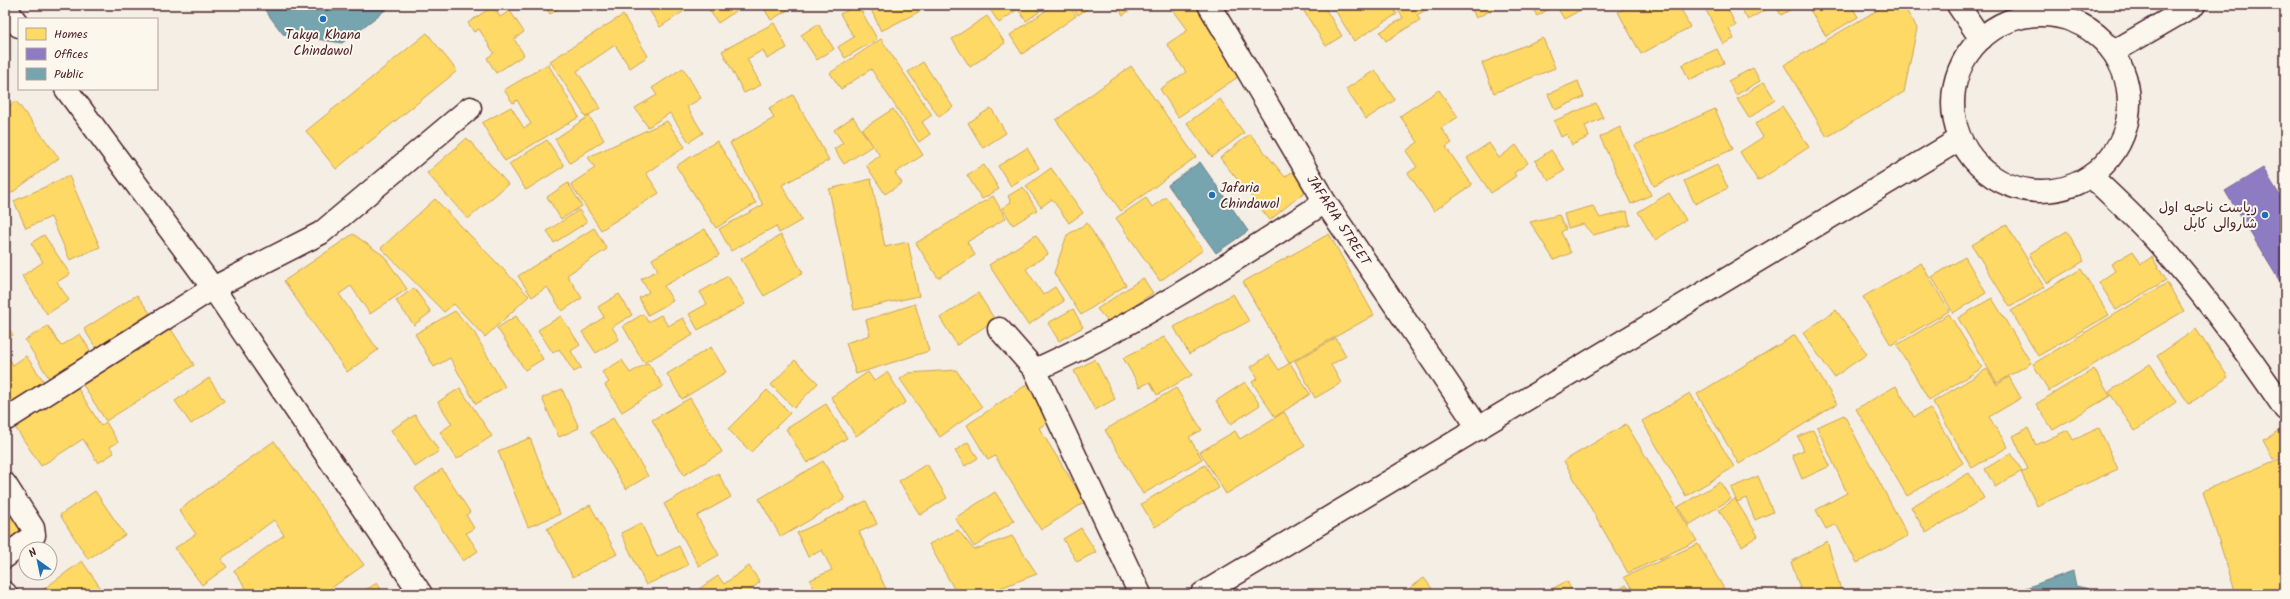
<svg xmlns="http://www.w3.org/2000/svg" width="2290" height="599" font-family="Kalam,'Playpen Sans Arabic',sans-serif">
  <rect width="100%" height="100%" fill="#f4eee4"/>
  <filter id="ink" filterUnits="userSpaceOnUse"><feTurbulence type="fractalNoise" baseFrequency=".025" numOctaves="2"/><feDisplacementMap in="SourceGraphic" scale="8" xChannelSelector="R" yChannelSelector="G"/><feConvolveMatrix kernelMatrix="1 2 1 2 8 2 1 2 1" color-interpolation-filters="sRGB"/></filter>
  <g filter="url(#ink)">
    <!-- homes -->
    <path fill="#ffd966" stroke="#c9a154" d="M544 5H564L550 14Z
      M646 5H693L660 27Z
      M706 5H737L739 9 718 23Z
      M762 5H796L771 20Z
      M858 5 877 39 845 58 838 47 854 37 840 14Z
      M869 5H932L881 31Z
      M987 5H1034L1039 12 1026 21 1018 9 999 23Z
      M1054 5H1069L1076 16 1022 54 1010 35Z
      M1071 5H1093L1078 15Z
      M1116 5H1137L1123 15Z
      M1183 5H1199L1244 73 1178 117 1160 89 1186 72 1167 44 1188 30 1174 11Z
      M1300 5H1323L1342 36 1326 46Z
      M1332 5H1391L1397 14 1354 41Z
      M1395 5H1434L1417 15 1420 20 1386 41 1380 32 1403 18Z
      M1470 5H1501L1476 18Z
      M1531 5H1582L1584 8 1564 19 1556 5 1537 16Z
      M1632 5H1679L1690 27 1641 54 1618 12Z
      M1711 5H1726L1736 26 1729 29 1734 39 1723 44 1705 8Z
      M1739 5H1773L1748 20Z
      M1775 5H1798L1781 15Z
      M1819 5H1851L1858 17 1826 36 1810 10Z
      M1886 5H1903L1917 28 1904 92 1827 137 1784 65Z
      M493 6 500 17 510 11 524 32 514 39 524 55 496 73 487 58 494 53 479 29 474 32 468 23Z
      M623 15 648 56 630 68 615 45 577 71 600 108 586 117 550 61Z
      M987 16 1005 43 970 67 952 39Z
      M774 23 787 48 767 59 763 50 747 59 761 85 744 93 722 51Z
      M818 24 834 49 817 60 801 35Z
      M427 33 457 71 336 169 306 131Z
      M1543 38 1555 68 1494 93 1482 63Z
      M881 39 932 115 922 122 930 134 919 142 871 69 841 89 830 73Z
      M1717 49 1724 63 1689 80 1682 65Z
      M923 62 953 107 939 117 908 72Z
      M548 64 579 117 505 161 482 123 511 107 524 128 531 124 517 100 513 103 504 90Z
      M1131 66 1196 157 1121 211 1056 120Z
      M683 68 701 98 687 107 703 133 689 142 670 113 648 127 635 108 657 95 652 88Z
      M1753 68 1760 81 1736 95 1728 81Z
      M1375 70 1395 100 1366 119 1346 89Z
      M1578 81 1584 97 1555 110 1548 94Z
      M5 82 11 90 5 94Z
      M1764 82 1775 100 1749 118 1737 99Z
      M1439 90 1458 117 1441 128 1452 143 1446 147 1472 185 1434 211 1408 173 1417 167 1406 151 1418 142 1400 116Z
      M793 95 829 160 782 185 802 220 779 233 776 226 731 251 719 229 763 205 730 143 774 118 769 108Z
      M1220 99 1244 133 1212 157 1187 123Z
      M16 101 59 158 6 197 5 109Z
      M1596 103 1603 118 1585 126 1589 137 1572 145 1567 134 1561 137 1554 121Z
      M1782 106 1809 147 1758 181 1740 152 1763 137 1755 124Z
      M991 108 1006 133 983 148 968 123Z
      M893 109 923 155 895 173 902 183 885 194 866 165 880 156 862 129Z
      M1715 109 1733 149 1654 186 1635 145Z
      M589 116 604 140 570 163 555 139Z
      M853 117 872 146 844 164 834 149 843 143 834 130Z
      M667 121 685 147 646 173 659 193 601 230 571 184 595 168 588 157Z
      M1620 127 1651 195 1631 204 1600 137Z
      M1250 134 1285 177 1293 171 1307 190 1270 220 1220 158Z
      M467 138 508 184 468 219 427 173Z
      M547 140 564 166 526 190 509 164Z
      M717 141 756 203 716 228 676 166Z
      M1489 143 1499 158 1516 145 1528 163 1514 173 1516 176 1491 193 1467 158Z
      M1027 148 1039 168 1011 186 998 166Z
      M1551 150 1565 170 1549 181 1535 161Z
      M984 165 999 189 982 199 967 175Z
      M1717 165 1728 188 1695 204 1684 181Z
      M1051 168 1083 213 1069 223 1052 199 1041 207 1026 186Z
      M69 176 100 247 70 260 51 217 26 228 14 201Z
      M871 179 885 247 908 242 919 296 854 310 829 189Z
      M568 183 582 206 561 219 547 197Z
      M1023 187 1037 210 1013 225 1002 208 1011 202 1008 196Z
      M1669 193 1686 220 1655 240 1638 212Z
      M993 196 1006 218 967 242 975 255 938 278 916 243Z
      M1166 197 1203 250 1160 281 1116 218 1146 198 1152 207Z
      M435 199 529 296 485 337 454 304 444 312 381 248Z
      M1593 206 1600 218 1627 211 1630 225 1593 235 1583 224 1568 228 1564 214Z
      M579 210 587 222 554 243 547 231Z
      M1559 215 1566 229 1561 232 1571 253 1554 260 1530 222Z
      M1087 223 1126 285 1081 315 1054 273 1067 235Z
      M2006 224 2044 287 2010 307 1972 245Z
      M594 228 607 249 567 275 582 298 562 311 547 287 532 297 518 276Z
      M705 229 719 255 664 286 673 301 648 315 639 298 649 292 641 279 658 270 652 259Z
      M2067 231 2084 261 2047 283 2029 254Z
      M353 234 384 256 407 289 370 314 351 286 339 294 378 350 347 372 284 281Z
      M1329 234 1374 315 1289 363 1243 282Z
      M44 235 70 274 57 282 69 300 47 314 22 276 43 262 31 243Z
      M781 235 803 273 764 296 741 259Z
      M1036 235 1048 254 1026 269 1043 295 1055 287 1064 301 1028 325 989 265Z
      M2133 251 2141 264 2152 257 2166 280 2116 310 2099 282 2115 271 2111 264Z
      M1965 257 1986 293 1953 313 1932 277Z
      M1921 263 1949 311 1891 345 1863 297Z
      M2081 269 2109 315 2038 356 2011 311Z
      M728 276 745 304 698 330 689 314 707 304 700 292Z
      M1143 278 1153 293 1109 323 1097 309Z
      M2167 283 2184 311 2049 391 2033 364Z
      M414 288 431 312 414 325 396 301Z
      M978 293 995 320 957 345 940 318Z
      M619 294 632 315 612 327 619 339 596 353 582 332 604 317 598 307Z
      M1233 294 1249 321 1189 354 1174 327Z
      M137 295 150 313 96 348 84 329Z
      M1992 298 2031 363 1997 383 1958 318Z
      M915 304 929 351 856 374 846 343 870 335 866 320Z
      M1073 309 1083 327 1059 341 1048 323Z
      M1836 310 1867 354 1834 377 1803 333Z
      M455 311 474 332 505 387 476 404 450 358 434 367 415 334Z
      M643 314 648 322 661 315 668 326 683 318 693 335 644 363 623 326Z
      M1949 314 1982 368 1929 400 1897 345Z
      M516 316 543 359 525 370 497 328Z
      M561 316 580 345 571 351 581 368 574 372 559 349 553 353 538 330Z
      M5 323 13 335 5 340Z
      M48 326 61 346 80 334 91 352 49 378 25 340Z
      M171 329 194 365 106 421 83 385Z
      M2196 329 2228 377 2189 404 2157 356Z
      M1795 335 1837 404 1739 464 1697 394Z
      M1164 337 1192 375 1157 395 1150 382 1140 387 1123 358Z
      M1336 338 1346 356 1331 365 1341 383 1315 398 1295 361Z
      M711 347 726 372 682 399 667 374Z
      M7 355 13 365 26 356 45 383 5 409Z
      M1269 355 1279 370 1290 363 1310 394 1275 417 1252 382 1258 378 1251 367Z
      M1095 359 1115 399 1095 410 1074 371Z
      M622 360 630 373 648 363 663 386 622 412 605 385 609 382 602 372Z
      M795 360 818 383 794 408 771 385Z
      M2150 364 2176 402 2135 431 2109 392Z
      M1987 369 1997 385 2009 377 2021 398 1989 417 2008 447 1972 468 1933 402Z
      M2094 369 2110 396 2053 430 2036 404Z
      M956 370 982 407 940 437 900 379 909 373Z
      M868 372 874 381 887 372 906 402 856 436 831 397Z
      M209 378 224 401 191 424 175 401Z
      M1245 382 1260 405 1231 424 1216 401Z
      M1029 383 1052 419 1039 428 1085 502 1041 530 995 456 988 460 967 425Z
      M1896 386 1914 417 1930 408 1963 463 1907 496 1856 409Z
      M77 387 101 426 106 422 118 442 110 447 114 453 98 463 83 439 41 466 15 427Z
      M460 388 492 436 457 459 440 432 452 424 438 402Z
      M1176 388 1202 430 1189 437 1202 459 1143 494 1105 430Z
      M562 389 579 428 559 437 542 398Z
      M767 390 790 413 751 452 728 429Z
      M1690 393 1734 467 1686 496 1642 421Z
      M690 398 722 452 684 475 652 420Z
      M826 404 847 438 807 463 786 429Z
      M1284 412 1305 446 1226 494 1200 452 1235 431 1240 439Z
      M415 415 439 451 415 467 391 430Z
      M1844 415 1908 536 1857 563 1836 524 1826 529 1816 510 1847 493 1817 427Z
      M613 418 648 476 626 489 591 431Z
      M1626 424 1697 541 1628 573 1564 461Z
      M2028 428 2036 445 2068 430 2073 440 2099 428 2118 469 2037 506 2021 472 2028 469 2013 436Z
      M2285 428V453L2273 459 2263 440Z
      M1813 430 1830 466 1802 479 1792 455 1804 450 1798 437Z
      M530 438 560 514 528 527 498 451Z
      M274 441 364 565 323 594H276L274 592 271 594H250L234 571 284 535 274 520 221 559 227 567 202 585 175 548 196 534 179 510Z
      M968 442 978 458 965 466 955 451Z
      M2011 453 2022 471 1995 487 1985 469Z
      M2281 458 2285 465V594H2236L2203 491Z
      M823 461 845 499 781 537 759 499Z
      M927 464 947 498 920 515 899 481Z
      M1205 465 1219 488 1155 527 1141 504Z
      M442 469 470 512 466 515 474 528 466 533 478 551 463 561 415 488Z
      M718 473 731 497 697 516 719 555 699 566 664 504Z
      M1969 473 1984 498 1926 533 1911 507Z
      M1758 476 1773 512 1755 520 1746 498 1737 502 1731 488Z
      M1720 482 1731 499 1689 525 1678 507Z
      M95 491 125 535 88 559 60 515Z
      M995 492 1014 521 974 547 955 518Z
      M1735 499 1758 536 1742 546 1719 510Z
      M866 501 877 524 859 532 886 589 875 594H817L810 580 832 570 822 550 808 557 797 533Z
      M5 503 24 532 5 545Z
      M590 505 617 554 573 577 547 529Z
      M641 523 657 557 679 546 688 565 646 585 621 533Z
      M1081 528 1096 552 1077 562 1063 539Z
      M958 530 974 550 1012 536 1037 574 984 594H957L929 544Z
      M1827 541 1842 594H1802L1791 562Z
      M1698 544 1727 594H1636L1624 577Z
      M82 561 102 590 96 594H43L41 591Z
      M749 566 760 582 750 590 753 594H703L699 589 718 576 724 584Z
      M1424 578 1436 594H1402Z
      M1567 581 1574 594H1542Z
      M377 583 384 594H359Z
      M1626 585 1632 594H1612Z"/>
    <!-- offices -->
    <path fill="#8e7cc3" stroke="#7a6095" d="M2263 168 2285 204V290L2225 191Z"/>
    <!-- public -->
    <path fill="#76a5af" stroke="#697d87" d="M261 5H392L342 43 283 34Z
      M1200 162 1248 231 1216 253 1168 185Z
      M2073 571 2076 586 2089 589V594H2021L2020 590Z"/>
    <g fill="none" stroke-linecap="round" stroke-linejoin="round">
      <defs>
        <path id="minor" d="M1209 5 1325 202 1479 429
          M1958 5 1981 39
          M5 7 19 26
          M66 89 213 288 421 594
          M2091 176C2112 196 2134 216 2154 238 2202 291 2245 350 2285 409
          M999 329 1035 370 1140 594
          M1035 370C1139 324 1230 263 1325 202
          M5 420 213 288 321 233 470 108
          M5 484 33 528 34 535 5 557
          M5 593 6 594"/>
        <path id="major" d="M1953 103a88 88 0 1 1 176 0a88 88 0 1 1-176 0Z
          M2113 52 2194 5
          M1202 594 1960 139"/>
      </defs>
      <!-- minor casing -->
      <use href="#minor" stroke="#4a1f2b" stroke-width="25"/>
      <!-- major casing -->
      <use href="#major" stroke="#4a1f2b" stroke-width="25"/>
      <!-- minor -->
      <use href="#minor" stroke="#fbf7ec" stroke-width="22"/>
      <!-- major -->
      <use href="#major" stroke="#fbf7ec" stroke-width="22"/>
    </g>
  </g>
  <!-- markers -->
  <g fill="#1f6fb2" stroke="#fbf7ec" stroke-width="1.5">
    <circle cx="323" cy="19" r="4"/>
    <circle cx="1212" cy="195" r="4"/>
    <circle cx="2265" cy="215" r="4"/>
  </g>
  <g text-anchor="middle" stroke-width="4" stroke-linejoin="round" paint-order="stroke">
    <!-- poi labels -->
    <g font-size="14" fill="#4a1f2b" stroke="#fbf7ec">
      <text x="323" y="39">Takya Khana<tspan x="323" dy="16">Chindawol</tspan></text>
      <text x="1220" y="192" text-anchor="start">Jafaria<tspan x="1220" dy="16">Chindawol</tspan></text>
      <text x="2257" y="212" text-anchor="end">ریاست ناحیه اول<tspan x="2257" dy="16">شاروالی کابل</tspan></text>
    </g>
    <!-- street labels -->
    <g font-size="14" fill="#4a1f2b" stroke="#fbf7ec">
      <text transform="translate(1339 220) rotate(57)" y="5">JAFARIA STREET</text>
    </g>
  </g>
  <!-- margin -->
  <rect width="2290" height="599" fill="none" stroke="#fbf7ec" stroke-width="20"/>
  <rect x="10" y="10" width="2270" height="579" fill="none" stroke="#4a1f2b" stroke-width="1.5" filter="url(#ink)"/>
  <!-- legend -->
  <rect x="18" y="18" width="140" height="72" fill="#fbf7ec" stroke="#b4a19f"/>
  <rect x="26" y="28" width="20" height="12" fill="#ffd966" stroke="#b4a19f"/>
  <text x="54" y="38" font-size="12" fill="#4a1f2b">Homes</text>
  <rect x="26" y="48" width="20" height="12" fill="#8e7cc3" stroke="#b4a19f"/>
  <text x="54" y="58" font-size="12" fill="#4a1f2b">Offices</text>
  <rect x="26" y="68" width="20" height="12" fill="#76a5af" stroke="#b4a19f"/>
  <text x="54" y="78" font-size="12" fill="#4a1f2b">Public</text>
  <!-- north arrow -->
  <g transform="translate(38 561) rotate(327)"><circle r="19" fill="#fbf7ec" stroke="#b4a19f"/>
  <path d="M0-3L7 15L0 10L-7 15Z" fill="#1f6fb2"/>
  <text y="-6" font-size="11" font-weight="bold" text-anchor="middle" fill="#4a1f2b">N</text>
  </g>
</svg>
